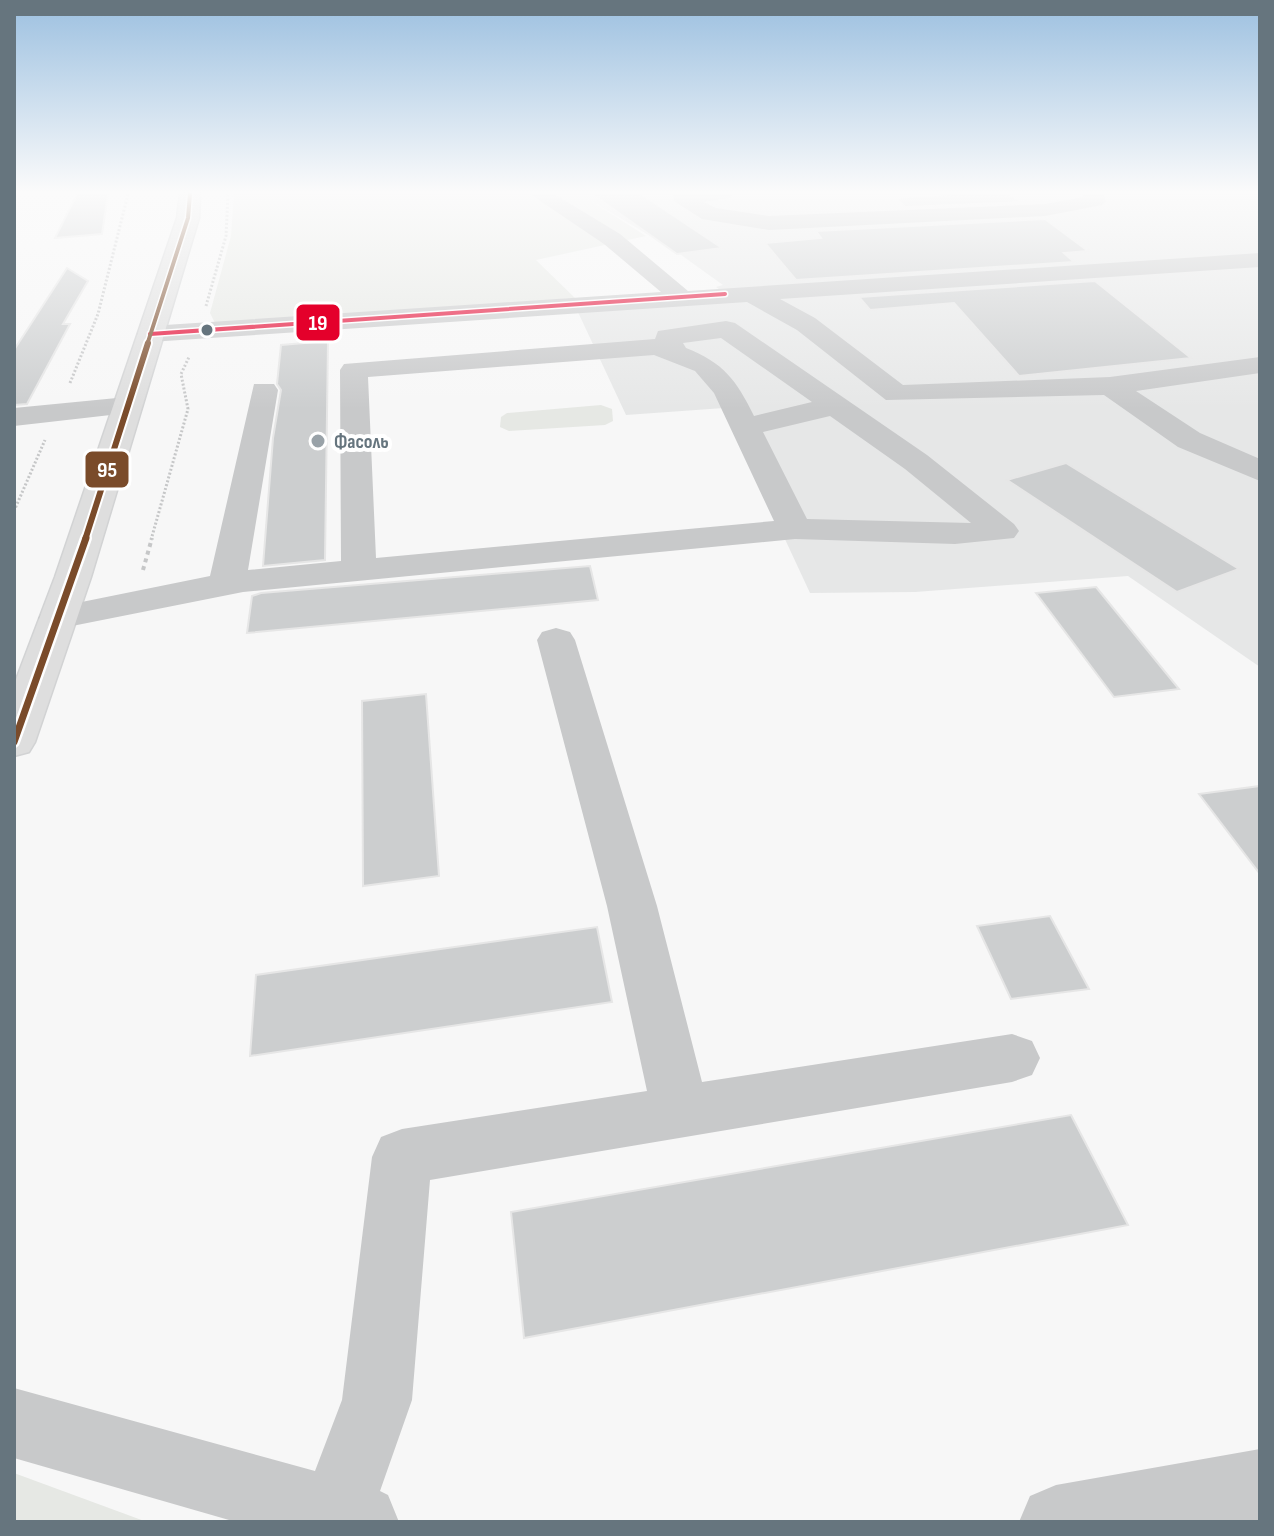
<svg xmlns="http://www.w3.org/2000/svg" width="1274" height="1536" font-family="'Sofia Sans Condensed',sans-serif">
  <rect width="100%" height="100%" fill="#f7f7f7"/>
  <!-- built -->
  <path fill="#e6e7e7" d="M580 194H1260V667L1128 576 915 592 810 593 724 408 626 415 577 310 731 298 716 287 723 285 677 252Z"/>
  <!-- green -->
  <path fill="#e6e8e4" d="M234 194H580L646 236 536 260 575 298 215 323 210 313 231 236Z
    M601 405 612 409 613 421 605 425 509 431 500 427 501 417 507 413Z
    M14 1473 147 1522H14Z"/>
  <!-- building -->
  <path fill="#cccecf" stroke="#e6e6e6" stroke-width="2" d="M77 194H108L102 234 55 238Z
    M592 194H641L722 248 677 254Z
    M951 194H1010L1021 202 905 207 895 198Z
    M1045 219 1088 251 1064 253 1074 262 796 280 765 243 821 238 816 231Z
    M67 268 88 281 63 324H70L27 404 14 405V350Z
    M1095 281 1191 358 1019 376 954 303 870 310 859 297Z
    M328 341 325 560 263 566 273 438 281 390 277 384 281 345Z
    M1066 463 1239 569 1177 592 1007 480Z
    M590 566 598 600 247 633 252 596 261 593Z
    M1096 587 1179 689 1114 697 1036 593Z
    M426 694 439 876 363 886 362 701Z
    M1260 786V874L1199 794Z
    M1050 916 1089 989 1011 999 977 926Z
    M597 927 612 1002 250 1056 256 975Z
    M1071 1115 1128 1225 524 1338 511 1212Z"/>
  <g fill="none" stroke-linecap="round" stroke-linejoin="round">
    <defs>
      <path id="major" d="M180 194H200L199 218 91 577 35 742 29 752 14 756V685L55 577 177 218Z"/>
    </defs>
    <!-- major casing -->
    <use href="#major" stroke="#d2d3d4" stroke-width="3"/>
    <!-- path-far1 -->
    <path stroke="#c6c7c8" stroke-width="3" stroke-dasharray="2 2" stroke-linecap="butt" d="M206 306 226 236 228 194
      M70 383 98 314 128 194
      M14 511 45 440
      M151 540 188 409 181 374 189 357"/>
    <!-- path -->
    <path stroke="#c6c7c8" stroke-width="4" stroke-dasharray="4 4" stroke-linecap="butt" d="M143 570 152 538"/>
    <!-- minor -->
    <path fill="#c8c9ca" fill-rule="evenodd" d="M530 194H554L620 234 688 291 1260 253V267L780 299 815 318 903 385 1110 377 1260 357V373L1136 391 1200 433 1260 459V481L1178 447 1104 395 886 400 797 330 747 302 150 342 141 340 137 334 141 328 150 326 661 292 604 244Z
      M673 194H733L730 198 704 202 716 208 769 216 1045 204 1083 197V194H1103L1106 201 1102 205 1045 216 769 230 702 219 674 201Z
      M726 321 735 323 927 455 1014 524 1019 531 1014 538 955 544 795 539 243 592 57 629 44 626 38 618 44 610 57 607 210 576 254 384H274L278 390 248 570 341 561 340 370 344 364 655 339 658 331ZM721 338 812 402 754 416C736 380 724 363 686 348L683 343ZM654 355 695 371 714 393 774 521 376 558 368 377ZM830 416 905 469 971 523 807 519 763 432Z
      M127 397 137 400 142 406 137 412 14 426V408Z
      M556 628 570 632 575 640 657 906 702 1082 1012 1034 1032 1041 1040 1058 1032 1075 1012 1082 430 1180 412 1400 380 1491 388 1495 399 1522H236L14 1458V1388L315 1471 342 1400 372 1157 381 1137 402 1129 647 1091 607 906 537 640 542 632Z
      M1260 1449V1521L1019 1522 1030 1496 1056 1485Z"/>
    <!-- major -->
    <use href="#major" fill="#dedede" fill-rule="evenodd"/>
    <defs>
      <path id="bus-1" d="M150 334 725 294"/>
      <path id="bus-2-far2" d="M147 345 188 218 190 194"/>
      <path id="bus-2-far1" d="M85 540 148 343"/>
      <path id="bus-2" d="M14 742 86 538"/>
    </defs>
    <!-- bus-1 casing -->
    <use href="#bus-1" stroke="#fff" stroke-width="7"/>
    <!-- bus-2-far2 casing -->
    <use href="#bus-2-far2" stroke="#fff" stroke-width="7"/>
    <!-- bus-2-far1 casing -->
    <use href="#bus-2-far1" stroke="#fff" stroke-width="10"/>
    <!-- bus-2 casing -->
    <use href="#bus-2" stroke="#fff" stroke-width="12"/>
    <!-- bus-1 -->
    <use href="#bus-1" stroke="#e4002b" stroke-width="4"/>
    <!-- bus-2-far2 -->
    <use href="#bus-2-far2" stroke="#7a4b2a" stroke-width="4"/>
    <!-- bus-2-far1 -->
    <use href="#bus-2-far1" stroke="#7a4b2a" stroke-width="6"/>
    <!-- bus-2 -->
    <use href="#bus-2" stroke="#7a4b2a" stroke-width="7"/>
  </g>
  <!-- sky -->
  <linearGradient id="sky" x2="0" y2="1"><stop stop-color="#9cc0e0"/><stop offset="0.47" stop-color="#fbfbfb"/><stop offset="1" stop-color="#fbfbfb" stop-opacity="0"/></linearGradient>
  <rect width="1274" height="409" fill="url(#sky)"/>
  <!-- markers -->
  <circle fill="#66757e" stroke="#fff" stroke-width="3" cx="207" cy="330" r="7"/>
  <circle fill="#99a2a8" stroke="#fff" stroke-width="3" cx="318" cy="441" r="8"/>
  <g text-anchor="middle" stroke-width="8" stroke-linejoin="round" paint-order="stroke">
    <!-- far-poi labels -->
    <g font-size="20" font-weight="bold" fill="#66757e" stroke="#fff" text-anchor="start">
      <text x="334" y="448">Фасоль</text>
    </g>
  </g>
  <g stroke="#fff" stroke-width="3">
    <rect x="295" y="303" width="46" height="39" rx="8" fill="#e4002b"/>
    <rect x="84" y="450" width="46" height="39" rx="8" fill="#7a4b2a"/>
  </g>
  <g font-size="22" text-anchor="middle" font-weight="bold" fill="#fff">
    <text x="318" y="330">19</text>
    <text x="107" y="477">95</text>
  </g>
  <!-- border -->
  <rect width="1274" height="1536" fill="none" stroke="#66757e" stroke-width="32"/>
</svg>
